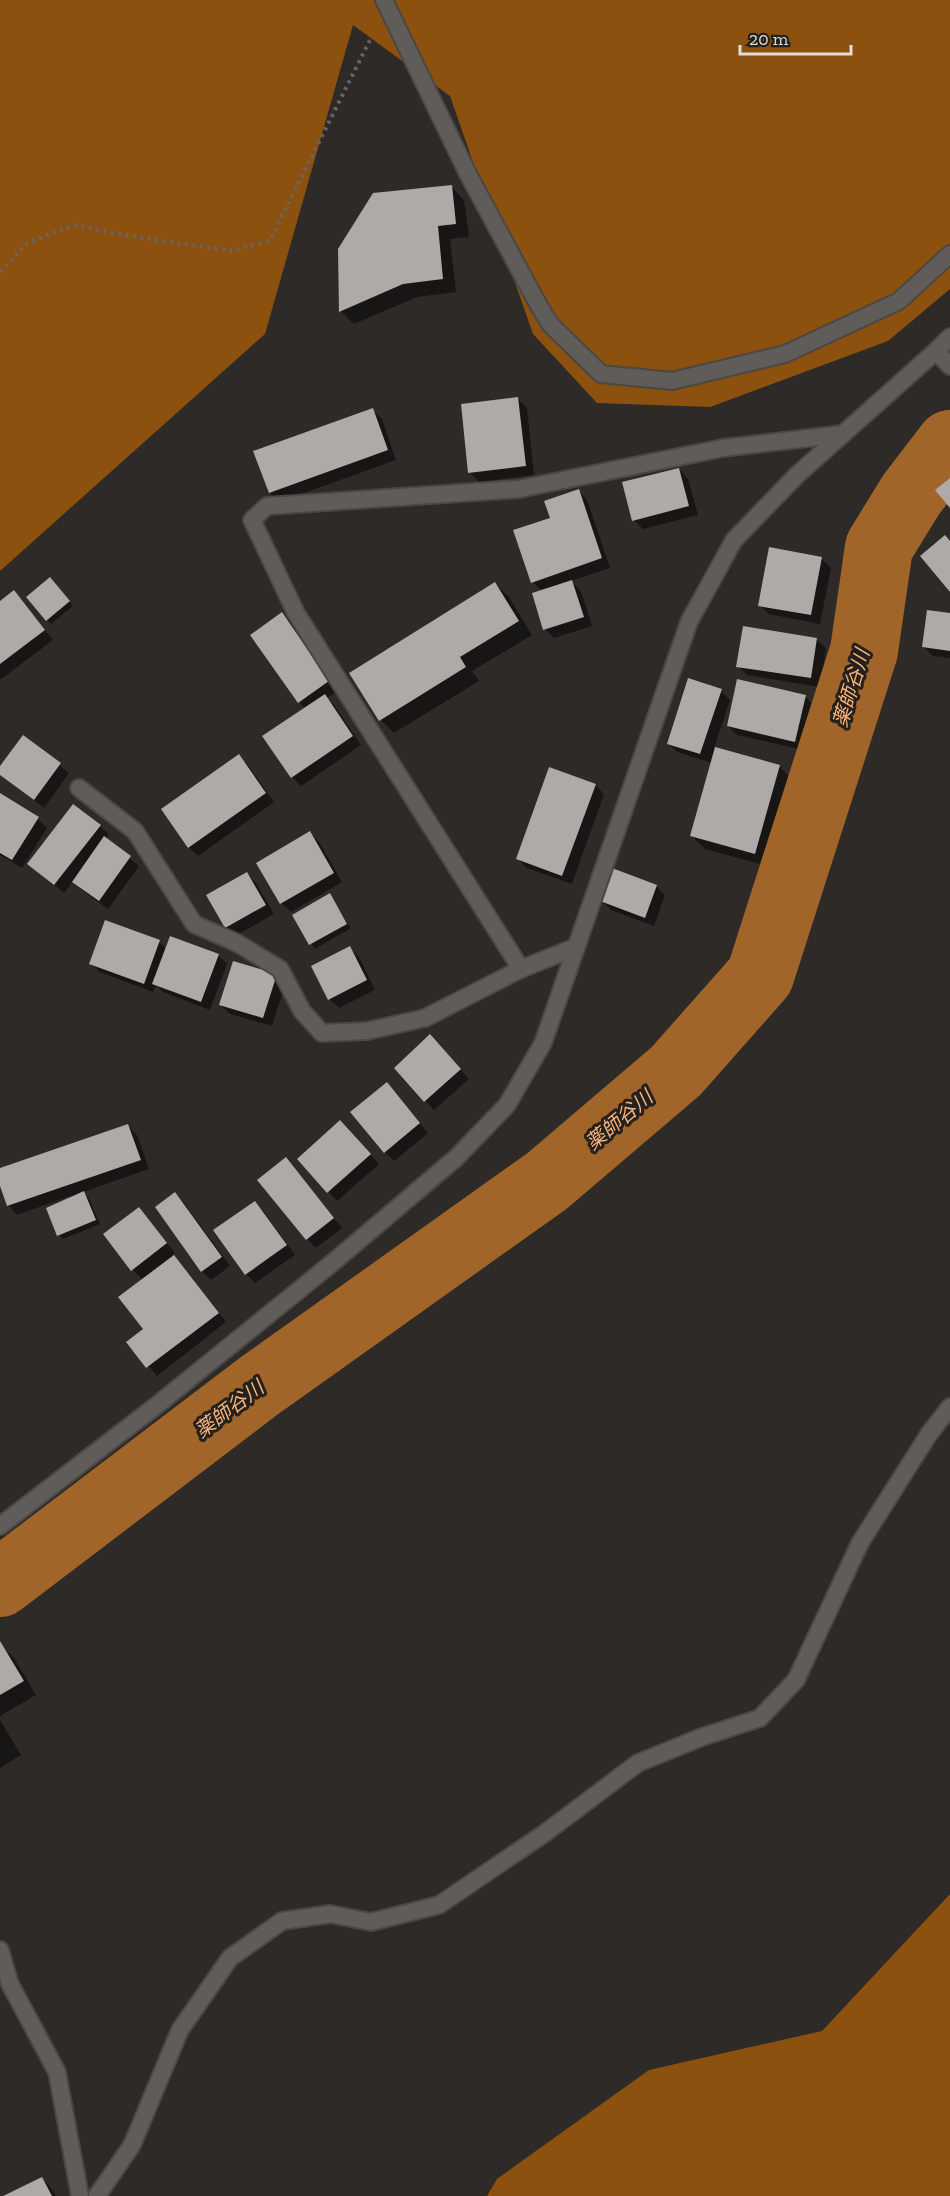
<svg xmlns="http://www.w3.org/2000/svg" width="950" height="2196" font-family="'Zilla Slab','Noto Sans JP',serif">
  <rect width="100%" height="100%" fill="#2d2a27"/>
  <!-- forest -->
  <path fill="#8c510e" d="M0 0H950V289L888 341 710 407 597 403 533 334 450 96 353 25 265 334 0 571Z
    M950 1894V2196H487L497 2179 649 2070 822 2031Z"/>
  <!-- shadow -->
  <path fill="#0007" d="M451 186 464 200 469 237 450 239 456 292 417 297 354 324 341 311Z
    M518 399 527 408 534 475 479 482 470 472Z
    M372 410 382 419 396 460 279 502 270 493Z
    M679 469 688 479 698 515 643 529 634 520Z
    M578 491 587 500 610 568 571 581 581 591 592 626 554 638 545 629 542 591 533 582 552 519Z
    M822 559 831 568 820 624 769 614 760 605Z
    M54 583 73 606 51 624 47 620Z
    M495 584 509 597 532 635 472 671 479 681 394 733 381 720Z
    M14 592 53 640 0 680V603Z
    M282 614 291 623 337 691 327 698 334 705 361 745 301 786 292 777 306 709 299 702Z
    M950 615V658L933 656 924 647Z
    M816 639 826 648 820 687 747 675 738 666Z
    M721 691 730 700 714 748 779 766 793 780 768 866 705 849 691 835 712 763 677 752 668 743Z
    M805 696 814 706 804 750 737 735 728 726Z
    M23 737 69 773 44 808 0 774V769Z
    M239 756 248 765 274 802 198 856 189 847Z
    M595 785 604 794 572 884 527 868 518 859Z
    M0 795 38 819 47 828 22 868 0 855Z
    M100 826 109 835 105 839 139 866 108 909 83 891 73 881 64 893 29 864Z
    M310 833 319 842 342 882 291 912 281 903 258 863Z
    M247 874 256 883 274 914 235 936 226 927Z
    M656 886 665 895 654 926 611 910 602 901Z
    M329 895 351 928 315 949 294 915Z
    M159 942 167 949 218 955 227 964 210 1010 163 992 156 985 153 992 100 972 91 963Z
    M350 948 359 957 375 990 339 1008 329 999 313 966Z
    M276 975 285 985 272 1026 230 1014 220 1005Z
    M439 1046 469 1079 434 1110 396 1068Z
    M396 1093 428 1133 394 1161 385 1152Z
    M128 1126 137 1135 149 1169 83 1192 88 1197 100 1224 63 1239 59 1235 70 1196 17 1215 8 1205 0 1181V1170Z
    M349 1131 379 1164 337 1201 299 1159Z
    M286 1159 342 1228 316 1248 307 1239Z
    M175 1194 184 1203 230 1266 211 1280 202 1271Z
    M255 1203 264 1212 295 1255 255 1283 246 1274Z
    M139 1209 175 1253 172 1255 183 1266 226 1322 157 1376 128 1342 145 1329 143 1280 133 1270Z
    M0 1645 14 1658 36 1695 0 1716Z
    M0 1720 21 1755 0 1768Z
    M42 2178 51 2188 56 2196H6Z"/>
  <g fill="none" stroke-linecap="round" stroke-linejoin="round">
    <!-- river -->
    <path stroke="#a26529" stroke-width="68" d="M0 1583 259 1386 547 1181 676 1071 760 976 864 651 879 547 911 495 950 444"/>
  </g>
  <!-- building -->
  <path fill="#adaaa7" d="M452 185 456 224 438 226 443 279 403 284 339 312 338 249 373 193Z
    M518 397 526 466 468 473 461 404Z
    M373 408 388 450 269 493 253 451Z
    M679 468 689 506 632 521 622 482Z
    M950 478V508L935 490Z
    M579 489 602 558 531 583 513 530 550 518 544 501Z
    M945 535 950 541V592L920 556Z
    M769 547 822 557 811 615 758 606Z
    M50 577 70 601 46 621 26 597Z
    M572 580 584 617 543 630 532 593Z
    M495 582 519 621 460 657 466 667 379 721 349 673Z
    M14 590 45 630 0 664V601Z
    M927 610 950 613V651L922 647Z
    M282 612 329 681 298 703 250 635Z
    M743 626 817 638 811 678 736 667Z
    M688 678 722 689 700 754 667 744Z
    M737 679 806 695 795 742 727 726Z
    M325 694 353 736 291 778 262 736Z
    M23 735 61 763 34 800 0 775V766Z
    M715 747 780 765 755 854 690 836Z
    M239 754 266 793 188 848 161 809Z
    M549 767 596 784 562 876 516 859Z
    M0 793 39 817 12 860 0 853Z
    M73 804 101 825 54 885 27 864Z
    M310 831 334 873 280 904 256 863Z
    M104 836 131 856 99 901 72 882Z
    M612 868 657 885 645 918 600 901Z
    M247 872 266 905 225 928 206 895Z
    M330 893 347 924 309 945 292 915Z
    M105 920 160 940 144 984 89 964Z
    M170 936 219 954 201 1002 152 984Z
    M350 946 367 980 328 1000 311 966Z
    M233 961 277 974 263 1018 219 1005Z
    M430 1034 461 1069 424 1102 394 1068Z
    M387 1082 420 1123 384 1153 350 1112Z
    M340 1120 371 1154 327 1193 297 1159Z
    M128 1124 141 1160 7 1206 0 1186V1168Z
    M286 1157 334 1218 306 1240 257 1180Z
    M84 1191 96 1220 57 1236 46 1208Z
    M175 1192 222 1257 201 1272 155 1207Z
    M255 1201 287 1245 245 1275 213 1230Z
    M139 1207 167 1243 131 1271 103 1234Z
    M174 1255 219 1313 146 1368 126 1342 143 1329 118 1297Z
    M0 1641 24 1681 0 1695Z
    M42 2177 52 2196H3Z"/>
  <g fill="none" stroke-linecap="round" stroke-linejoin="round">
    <defs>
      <path id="service" d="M79 788 135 831 194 924 237 943 280 969 302 1011 322 1033 367 1031 425 1018 521 969 576 947
        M521 969 296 613 252 520 267 506 519 489 723 448 843 434
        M97 2196 132 2145 180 2030 230 1958 282 1921 330 1914 371 1922 439 1905 545 1833 638 1763 702 1737 760 1718 796 1680 860 1543 929 1434 950 1407"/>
      <path id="minor" d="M384 0 468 174 538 304 550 324 601 374 672 381 785 354 899 301 950 254
        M936 351 950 366
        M0 1526 157 1405 331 1264 456 1158 507 1105 543 1043 689 622 734 540 797 475 936 351 950 337
        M0 1950 10 1984 57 2072 80 2196"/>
    </defs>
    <!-- service casing -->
    <use href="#service" stroke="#4a4745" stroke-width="20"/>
    <!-- minor casing -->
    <use href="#minor" stroke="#4a4745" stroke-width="20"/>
    <!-- path -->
    <path stroke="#686563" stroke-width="4" stroke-dasharray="3 4.5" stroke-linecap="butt" d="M0 272 27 243 74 225 129 236 233 251 270 240 371 38"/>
    <!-- service -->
    <use href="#service" stroke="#5f5c59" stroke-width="16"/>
    <!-- minor -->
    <use href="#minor" stroke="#5f5c59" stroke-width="16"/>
  </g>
  <g text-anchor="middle" stroke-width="6" stroke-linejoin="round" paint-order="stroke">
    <!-- water labels -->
    <g font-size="20" font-style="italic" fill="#f7b377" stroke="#23201e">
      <text transform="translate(851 688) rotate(-73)" y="7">薬師谷川</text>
      <text transform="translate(619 1120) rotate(-40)" y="7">薬師谷川</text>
      <text transform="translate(229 1409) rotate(-37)" y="7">薬師谷川</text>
    </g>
  </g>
  <!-- scale -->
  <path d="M740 45v9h111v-9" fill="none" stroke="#dfdddc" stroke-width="3"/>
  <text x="749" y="45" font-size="18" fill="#dfdddc" stroke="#23201e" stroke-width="4.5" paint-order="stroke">20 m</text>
</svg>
